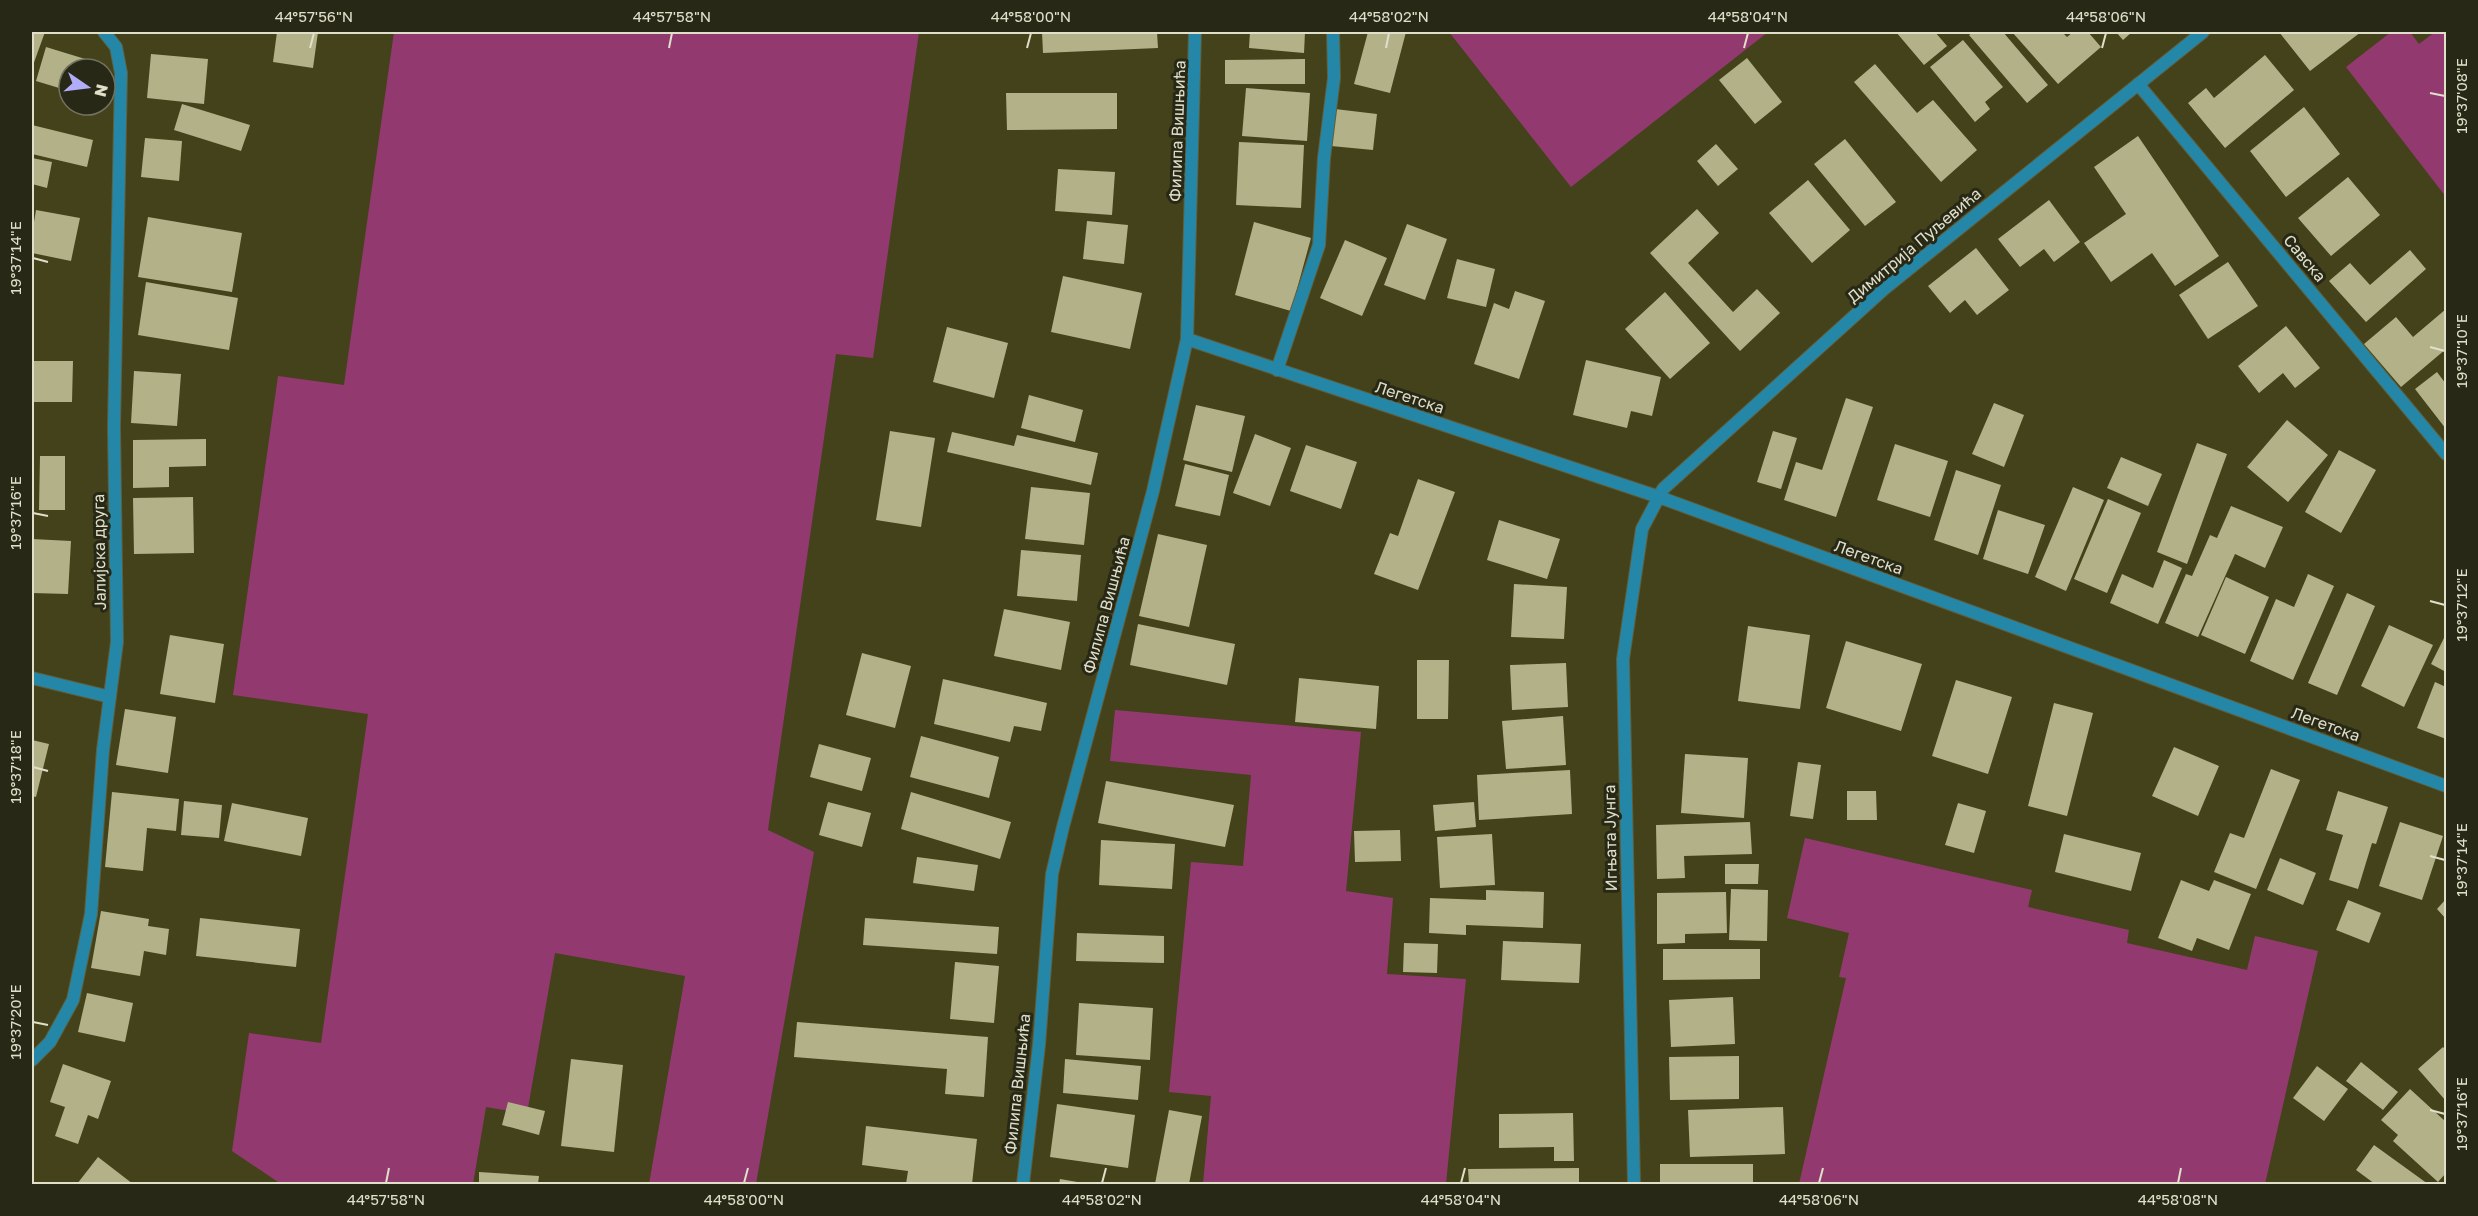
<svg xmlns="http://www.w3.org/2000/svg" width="2478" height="1216" font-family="'Golos Text',sans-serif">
  <rect width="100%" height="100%" fill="#44421b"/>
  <!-- green -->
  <path fill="#923a6f" d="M394 32H919L873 358 836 354 768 830 814 852 756 1184H649L685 976 555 953 527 1114 486 1107 473 1184H281L232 1151 249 1033 321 1043 368 714 233 695 278 376 344 385Z
    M1449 32H1768L1571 187Z
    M2391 32H2410L2419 44 2435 32H2446V197L2346 67Z
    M1115 710 1361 732 1346 891 1393 898 1387 974 1466 979 1446 1184H1203L1211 1096 1169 1092 1191 862 1243 866 1251 775 1110 761Z
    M1805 838 2032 890 2028 907 2129 930 2127 943 2247 970 2255 936 2318 951 2265 1184H1799L1846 978 1839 977 1849 933 1787 918Z"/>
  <!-- building -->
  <path fill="#b3b187" d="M32 32H45L32 68Z
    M277 32H318L313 68 273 62Z
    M1042 32H1157L1158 48 1043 53Z
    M1250 32H1305L1304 53 1249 48Z
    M1368 32H1406L1390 93 1354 84Z
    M1896 32H1935L1947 46 1924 65Z
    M1973 32H2003L2048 85 2027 103 1969 35Z
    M2012 32H2062L2067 37 2073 32H2088L2101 47 2058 84Z
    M2116 32H2132L2123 40Z
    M2279 32H2361L2310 71Z
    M1963 40 2003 87 1985 102 1990 109 1975 122 1930 67Z
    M46 47 95 62 93 69H69V91L36 81Z
    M151 54 208 59 204 104 147 98Z
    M2265 55 2294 90 2225 148 2188 103 2206 88 2214 98Z
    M1747 58 1782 102 1755 124 1719 80Z
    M1305 59V84H1225V60Z
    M1875 64 1917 113 1933 100 1977 150 1941 182 1854 82Z
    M1246 88 1310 93 1307 141 1242 136Z
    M1006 93H1117V129L1007 130Z
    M182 104 250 125 241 151 174 130Z
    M2304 107 2340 154 2286 197 2250 151Z
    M1335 109 1377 114 1373 150 1331 146Z
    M32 125 93 140 87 167 32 154Z
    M2138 136 2219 256 2175 286 2152 253 2111 282 2084 243 2126 214 2094 167Z
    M145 138 182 141 179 181 141 177Z
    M1845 139 1896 202 1865 226 1814 164Z
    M1239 142 1304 145 1301 208 1236 205Z
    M1716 144 1738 169 1718 186 1697 161Z
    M32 158 52 162 47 188 32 184Z
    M1058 169 1115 172 1112 215 1055 211Z
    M2348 177 2380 215 2331 256 2298 218Z
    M1808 180 1850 230 1812 263 1769 213Z
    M2049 200 2080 242 2054 262 2044 249 2020 267 1998 239Z
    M1697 209 1719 233 1688 263 1733 312 1757 289 1780 313 1740 351 1650 253Z
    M36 210 80 218 71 261 32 253V234Z
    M148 217 242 233 232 292 138 277Z
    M1087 221 1128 225 1124 264 1083 259Z
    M1254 222 1311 238 1291 311 1235 295Z
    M1407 224 1447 239 1425 300 1384 285Z
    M1345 240 1387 258 1362 316 1320 298Z
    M1976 248 2009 290 1977 315 1965 300 1950 313 1928 286Z
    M2410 250 2426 269 2366 322 2329 281 2350 263 2370 285Z
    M1457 259 1495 269 1486 307 1447 298Z
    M2228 262 2258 306 2208 339 2179 295Z
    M1063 276 1142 293 1130 349 1051 332Z
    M146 282 238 298 229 350 138 335Z
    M1515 291 1545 301 1519 379 1474 364 1494 303 1509 309Z
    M1665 292 1710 343 1670 379 1625 329Z
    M2446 309V349L2401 387 2364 344 2396 317 2413 337Z
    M2286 326 2320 368 2295 388 2283 373 2259 393 2238 366Z
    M947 327 1008 343 994 398 933 382Z
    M1586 360 1661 377 1652 416 1631 411 1627 428 1573 415Z
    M32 361H73L72 402H32Z
    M134 371 181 374 177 426 131 423Z
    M2437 372 2446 384V429L2415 389Z
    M1029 395 1083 410 1075 442 1021 428Z
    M1846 398 1873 407 1836 517 1784 500 1796 462 1822 470Z
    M1994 403 2024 415 2004 467 1972 454Z
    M1196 405 1245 416 1232 472 1183 460Z
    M2287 420 2328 455 2288 502 2247 467Z
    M890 431 935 438 921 527 876 520Z
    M1773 431 1797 438 1781 489 1757 482Z
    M952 432 1014 446 1017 435 1098 453 1091 485 947 452Z
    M1255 434 1291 448 1270 506 1233 493Z
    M206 439V466L169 467V487L133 488V440Z
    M2197 443 2227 454 2187 564 2157 552Z
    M1895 444 1948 461 1930 517 1877 500Z
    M1306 445 1357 462 1341 509 1290 491Z
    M2339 450 2376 470 2341 533 2305 512Z
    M40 456H65V510H39Z
    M2121 457 2162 474 2148 506 2107 488Z
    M1185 464 1229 475 1220 516 1175 506Z
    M1956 470 2001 485 1978 555 1934 540Z
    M1418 479 1455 492 1418 590 1374 574 1390 533 1398 536Z
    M1031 487 1090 493 1084 545 1025 539Z
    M2073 487 2104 500 2066 591 2035 577Z
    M193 497 194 553 134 554 133 498Z
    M2108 499 2141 513 2107 593 2074 579Z
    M2231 506 2283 527 2265 568 2235 554 2198 637 2165 623 2186 574 2192 576 2210 535 2217 538Z
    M1998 510 2045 525 2028 574 1983 559Z
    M1499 520 1560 539 1547 579 1487 560Z
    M1158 534 1207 545 1189 627 1139 616Z
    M32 539 71 541 68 594 32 593Z
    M1021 550 1081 555 1077 601 1017 596Z
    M2164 560 2182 568 2158 624 2110 603 2122 574 2153 588Z
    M2308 574 2334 586 2293 680 2250 661 2276 599 2294 607Z
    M2226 577 2269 597 2245 654 2201 635Z
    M1514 584 1567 587 1564 639 1511 637Z
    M2347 593 2375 606 2337 695 2308 683Z
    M1004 609 1070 622 1061 670 994 656Z
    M1138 624 1235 644 1227 685 1130 665Z
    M2389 625 2433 645 2404 707 2361 686Z
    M1748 626 1810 635 1800 709 1738 701Z
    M2446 634V672L2431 664Z
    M170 635 224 644 215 703 160 694Z
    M1846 641 1922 664 1901 731 1826 708Z
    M862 653 911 666 895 728 846 715Z
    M1417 660H1449L1448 719H1417Z
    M1566 663 1568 707 1512 710 1510 665Z
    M1299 678 1379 686 1376 729 1295 722Z
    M943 679 1047 703 1041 731 1014 726 1010 742 934 724Z
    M1956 680 2012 697 1988 774 1932 756Z
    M2435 682 2446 687V739L2417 728Z
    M2054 703 2093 713 2067 816 2028 806Z
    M125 709 176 717 168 773 116 765Z
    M1563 716 1566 765 1506 769 1502 721Z
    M921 736 999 757 989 798 910 777Z
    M32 740 49 744 36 797 32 796Z
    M819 744 871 758 862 791 810 777Z
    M2174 747 2219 766 2198 816 2152 796Z
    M1685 754 1748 758 1744 818 1681 813Z
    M1798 762 1821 765 1813 819 1790 816Z
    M2271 769 2300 780 2256 889 2214 872 2230 833 2244 838Z
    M1570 770 1572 814 1479 820 1477 775Z
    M1106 781 1234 805 1225 847 1098 823Z
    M1847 791H1876L1877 820H1847Z
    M2338 791 2388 807 2376 844 2372 843 2358 889 2329 880 2343 835 2326 830Z
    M112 792 179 799 176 831 147 828 143 871 105 867Z
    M911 792 1011 822 1000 859 901 829Z
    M184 801 222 805 219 838 181 835Z
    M828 802 871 813 862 847 819 835Z
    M1474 802 1476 827 1435 831 1433 805Z
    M232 803 308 818 301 856 224 841Z
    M1958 803 1986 811 1974 853 1945 845Z
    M1750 822 1752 854 1684 856 1685 878 1657 879 1656 825Z
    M2400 822 2443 836 2422 900 2379 886Z
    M1400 830 1401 861 1355 862 1354 831Z
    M1492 834 1495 885 1440 888 1437 837Z
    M2064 834 2141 853 2131 891 2055 872Z
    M1101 840 1175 844 1172 889 1099 885Z
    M917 857 978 865 974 891 913 883Z
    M2280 858 2316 873 2303 905 2267 890Z
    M1725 864H1759L1758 884H1725Z
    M2181 880 2209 891 2214 880 2251 894 2229 950 2197 938 2192 951 2158 938Z
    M1731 889 1768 890 1767 941 1729 940Z
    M1486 890 1544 892 1543 928 1466 925V935L1429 933 1430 898 1486 900Z
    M1726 892 1727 933 1685 934V943L1657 944V893Z
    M2446 899V919L2437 909Z
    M2348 900 2381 913 2369 943 2336 930Z
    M101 911 149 919 148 926 169 929 166 955 144 951 140 976 91 968Z
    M200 918 300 929 296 967 196 956Z
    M865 918 999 927 997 954 863 945Z
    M1077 933 1164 936V963L1076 961Z
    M1503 941 1581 944 1579 983 1501 980Z
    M1404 943 1438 944 1437 973 1403 972Z
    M1663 949H1760V979L1663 980Z
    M955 962 999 966 994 1023 950 1019Z
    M87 993 133 1003 125 1042 78 1032Z
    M1733 997 1735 1044 1671 1047 1669 1000Z
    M1079 1003 1153 1008 1150 1060 1076 1055Z
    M797 1022 988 1037 984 1097 945 1094 947 1069 794 1057Z
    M2443 1047 2446 1051V1101L2418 1069Z
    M1739 1056V1099L1670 1100 1669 1057Z
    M571 1059 623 1065 614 1152 561 1146Z
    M1065 1059 1141 1066 1138 1100 1063 1093Z
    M2361 1062 2398 1092 2383 1110 2346 1081Z
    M63 1064 111 1081 98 1119 88 1115 78 1144 55 1136 65 1107 50 1102Z
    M2317 1066 2348 1089 2324 1121 2293 1098Z
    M2410 1089 2446 1122V1173L2438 1182 2393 1141 2398 1135 2381 1120Z
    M508 1102 545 1111 539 1135 502 1125Z
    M1057 1104 1135 1115 1128 1168 1050 1157Z
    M1783 1107 1785 1154 1690 1157 1688 1110Z
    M1169 1110 1202 1116 1189 1184H1155Z
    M1573 1113 1574 1161H1554V1147L1499 1148V1114Z
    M866 1126 977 1139 972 1184H906L908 1171 862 1165Z
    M2374 1145 2428 1184H2375L2356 1170Z
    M98 1157 133 1184H77Z
    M1660 1164H1753V1184H1660Z
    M1579 1168V1184H1469L1468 1169Z
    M479 1172 539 1176 538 1184H479Z
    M1060 1179 1083 1183V1184H1059Z"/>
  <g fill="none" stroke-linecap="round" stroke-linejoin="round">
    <defs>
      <path id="street" d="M2138 84 2446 454
        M1187 339 1659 497 2446 786
        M1277 370 1319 245 1324 158 1334 78 1333 32
        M32 678 110 697
        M32 1060 50 1042 73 1000 91 914 103 750 117 642 114 427 121 73 116 47 104 32
        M1023 1184 1039 1045 1052 874 1063 827 1153 491 1187 339 1195 32
        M1634 1184 1623 659 1642 529 1663 489 1884 289 2203 32"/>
    </defs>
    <!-- street casing -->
    <use href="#street" stroke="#605e3a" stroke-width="14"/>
    <!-- street -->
    <use href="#street" stroke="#2587a8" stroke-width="12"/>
  </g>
  <!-- ticks -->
  <path fill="none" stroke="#e0e0ca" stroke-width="2" d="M310 48 314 33M669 48 672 33M1027 48 1031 33M1386 48 1389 33M1744 48 1748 33M2102 48 2106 33M2430 93 2445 96M33 258 48 262M2430 347 2445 351M33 513 48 516M2430 601 2445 605M33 767 48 771M2430 856 2445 860M33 1022 48 1025M2430 1110 2445 1114M386 1183 389 1168M744 1183 748 1168M1102 1183 1106 1168M1461 1183 1465 1168M1819 1183 1823 1168M2178 1183 2181 1168"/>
  <g text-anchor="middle" stroke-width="6" stroke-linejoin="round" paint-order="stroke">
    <!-- street labels -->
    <g font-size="16" fill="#e0e0ca" stroke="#282817">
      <text transform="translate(1177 131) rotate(-88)" y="6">Филипа Вишњића</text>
      <text transform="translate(1914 245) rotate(-40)" y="6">Димитрија Пуљевића</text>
      <text transform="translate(2305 258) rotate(50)" y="6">Савска</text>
      <text transform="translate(1410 397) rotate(18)" y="6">Легетска</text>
      <text transform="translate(99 552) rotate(-91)" y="6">Јалијска друга</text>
      <text transform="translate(1869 557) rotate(20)" y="6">Легетска</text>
      <text transform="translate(1106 605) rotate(-75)" y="6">Филипа Вишњића</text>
      <text transform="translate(2326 724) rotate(20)" y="6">Легетска</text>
      <text transform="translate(1610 838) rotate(-91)" y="6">Игњата Јунга</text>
      <text transform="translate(1017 1084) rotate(-84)" y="6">Филипа Вишњића</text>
    </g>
  </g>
  <!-- border -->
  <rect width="2478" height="1216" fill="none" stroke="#282817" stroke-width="66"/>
  <!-- north arrow -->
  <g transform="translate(87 87) rotate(104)"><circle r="28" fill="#282817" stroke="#72725f" stroke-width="1.5"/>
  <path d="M0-4.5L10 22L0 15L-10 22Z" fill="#b1adfa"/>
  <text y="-9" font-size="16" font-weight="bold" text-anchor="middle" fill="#e0e0ca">N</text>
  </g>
  <rect x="33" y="33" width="2412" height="1150" fill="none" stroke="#e0e0ca" stroke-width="2"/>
  <g font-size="15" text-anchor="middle" fill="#e0e0ca">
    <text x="314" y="22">44°57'56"N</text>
    <text x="672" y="22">44°57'58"N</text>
    <text x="1031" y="22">44°58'00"N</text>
    <text x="1389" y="22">44°58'02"N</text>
    <text x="1748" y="22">44°58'04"N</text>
    <text x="2106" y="22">44°58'06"N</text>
    <text transform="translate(2462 96) rotate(-90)" y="5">19°37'08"E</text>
    <text transform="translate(16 258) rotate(-90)" y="5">19°37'14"E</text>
    <text transform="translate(2462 351) rotate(-90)" y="5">19°37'10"E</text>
    <text transform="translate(16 513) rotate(-90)" y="5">19°37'16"E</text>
    <text transform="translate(2462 605) rotate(-90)" y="5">19°37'12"E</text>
    <text transform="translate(16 767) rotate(-90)" y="5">19°37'18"E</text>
    <text transform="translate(2462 860) rotate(-90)" y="5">19°37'14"E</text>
    <text transform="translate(16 1022) rotate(-90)" y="5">19°37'20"E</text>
    <text transform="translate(2462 1114) rotate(-90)" y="5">19°37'16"E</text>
    <text x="386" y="1205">44°57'58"N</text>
    <text x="744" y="1205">44°58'00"N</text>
    <text x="1102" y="1205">44°58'02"N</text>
    <text x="1461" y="1205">44°58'04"N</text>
    <text x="1819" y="1205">44°58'06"N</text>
    <text x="2178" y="1205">44°58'08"N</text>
  </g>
</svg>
